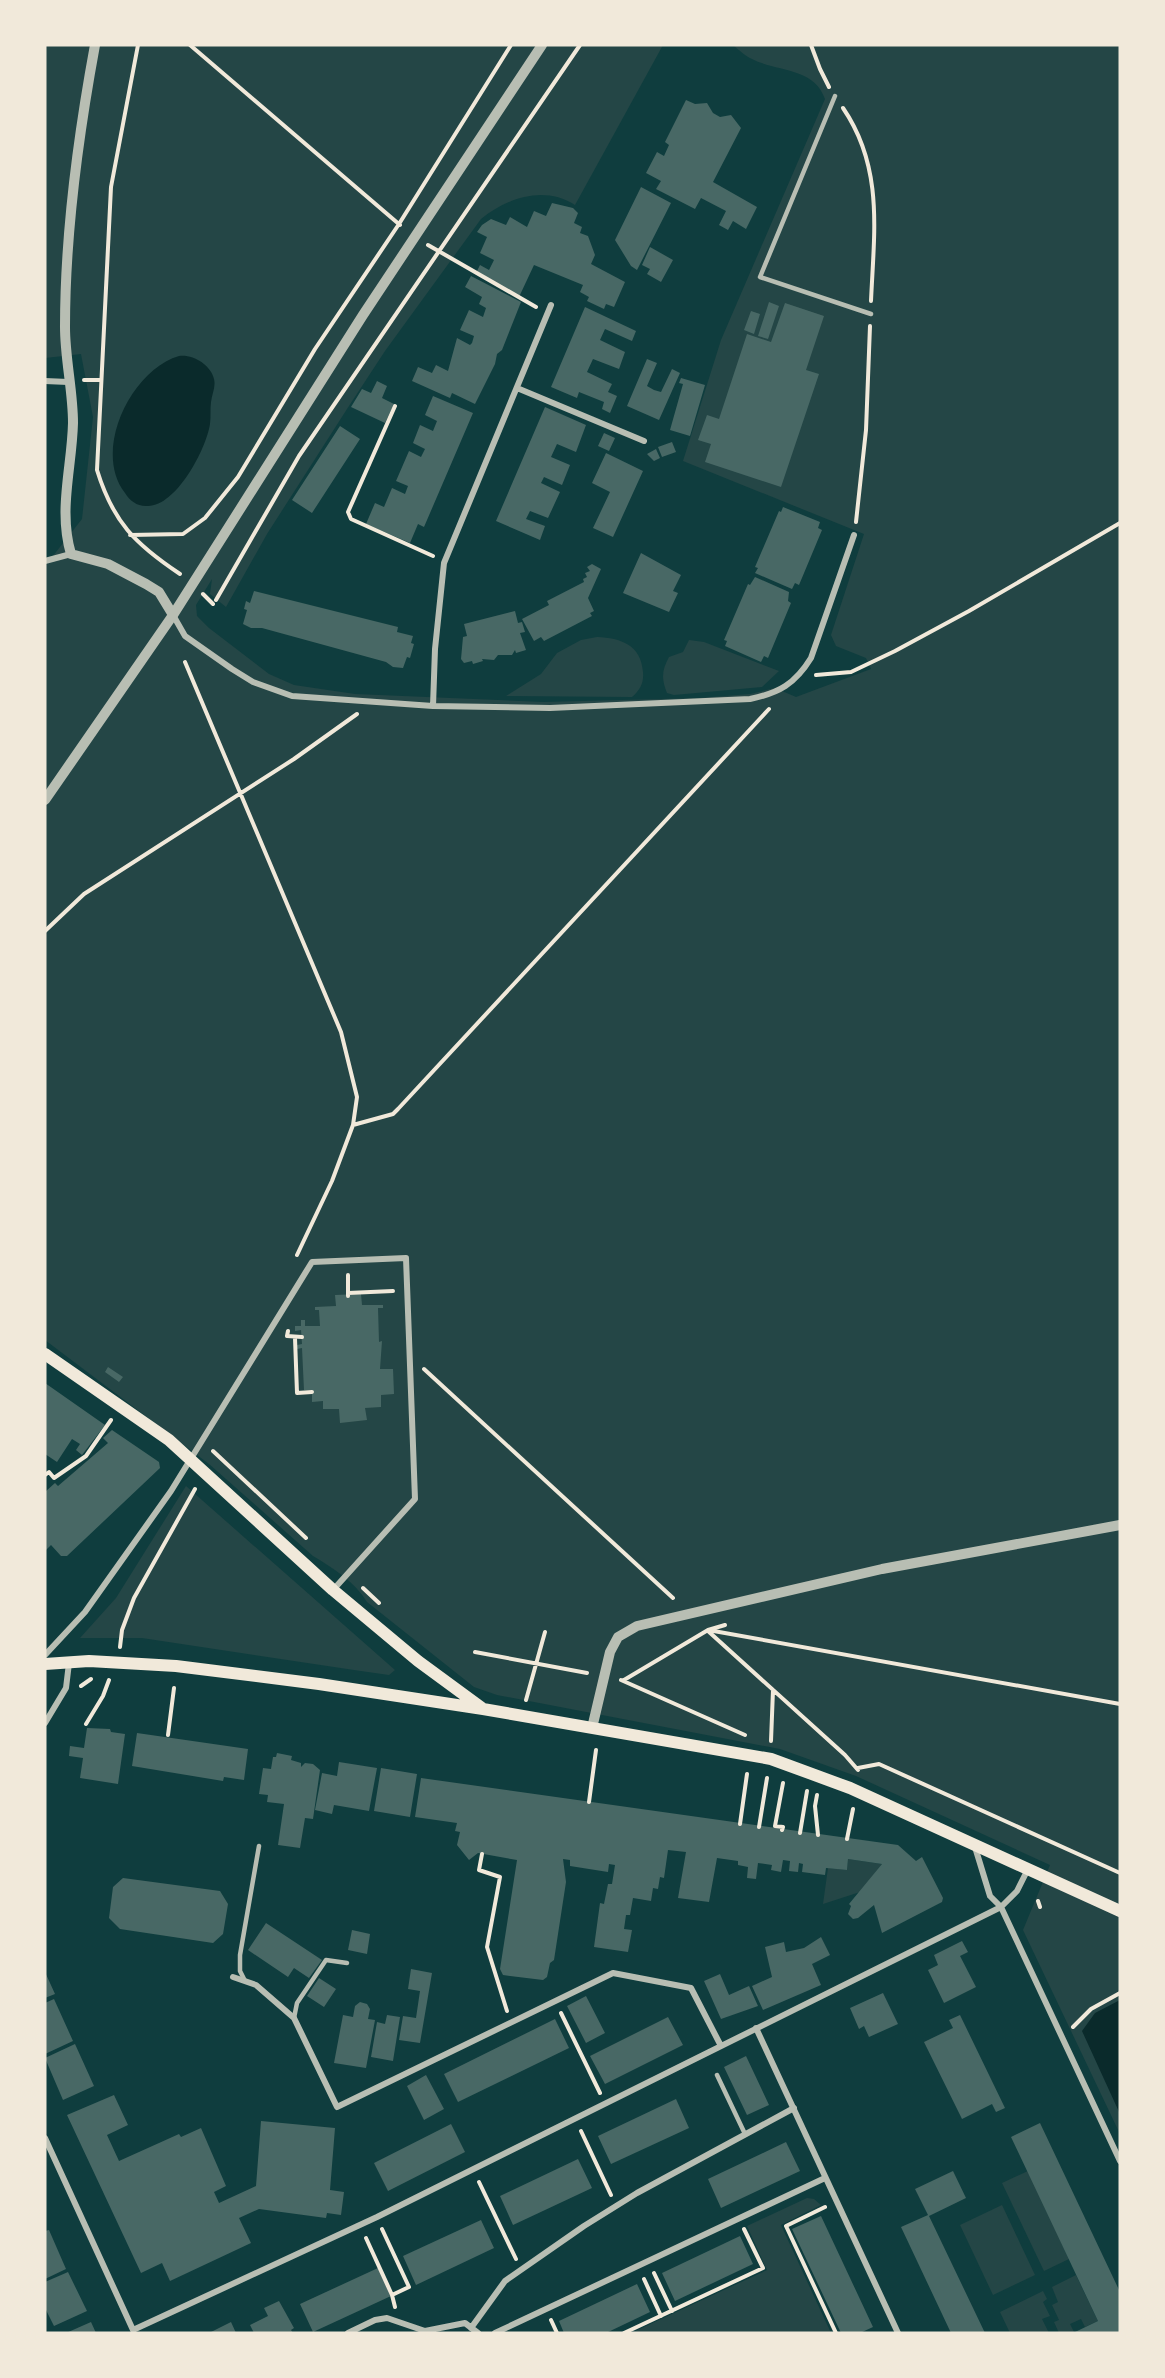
<svg xmlns="http://www.w3.org/2000/svg" width="1165" height="2378" font-family="'Source Sans 3',sans-serif">
  <rect width="100%" height="100%" fill="#0f3d3e"/>
  <!-- green -->
  <path fill="#244646" d="M45 45H663L575 205C544 185 507 198 481 219L385 351 347 409 267 534 226 607 210 594 212 579 196 605 197 616 209 628 269 674 294 685 355 694 543 702 699 698 750 694 775 688 796 697 871 669 866 658 836 646 831 635 864 534 683 461 721 340 825 99C814 67 777 72 752 59 745 56 739 50 733 45H1120V2134L1023 1930 1050 1865 856 1776 780 1749 497 1695 474 1687 367 1602C355 1582 333 1568 313 1556L209 1464 45 1340V566L82 519 93 417 81 354 45 358Z
    M597 637C621 638 641 645 643 672 644 683 640 690 632 697L506 696 541 674 557 653 581 640Z
    M689 640 704 642 779 671 762 687 674 695 667 693C661 678 662 670 669 657L683 652Z
    M186 1486 395 1670 389 1675 354 1670 142 1638H80L116 1598Z
    M848 1859 882 1864 860 1892 823 1904 828 1868 847 1870Z
    M1028 2171 1069 2259 1044 2271 1002 2183Z
    M807 2198 814 2199 821 2205 781 2225 831 2333H631L767 2270 747 2226Z
    M1002 2205 1035 2275 993 2295 960 2225Z
    M1076 2275 1098 2321 1085 2327 1081 2319 1070 2324 1074 2332 1059 2333 1054 2322 1059 2320 1052 2305 1058 2302 1052 2287Z
    M1043 2291 1047 2299 1043 2302 1050 2316 1042 2319 1049 2333H1010L1000 2312Z"/>
  <!-- water -->
  <path fill="#0a2a2b" d="M179 356C193 354 211 365 214 379 216 387 212 394 211 402 210 409 211 417 210 424 206 450 176 506 148 506 138 507 130 501 125 493 92 451 131 370 179 356Z
    M1120 2000V2114L1082 2031 1095 2013Z"/>
  <!-- building -->
  <path fill="#486865" d="M686 100 695 104 707 103 713 113 720 117 731 115 741 128 713 182 757 207 746 229 733 221 728 230 719 225 726 211 701 198 695 209 656 189 661 181 646 173 657 152 664 156 669 145 665 142Z
    M641 187 671 203 637 270 631 266 615 240Z
    M552 203 573 208 578 213 574 223 582 227 580 233 588 236 595 255 591 264 625 282 614 307 606 304 604 309 587 301 589 297 580 292 583 285 534 265 519 297 477 271 480 265 489 270 494 260 480 253 487 237 477 232 482 225 491 219 506 225 510 217 527 227 534 211 546 216Z
    M650 247 673 260 661 282 647 274 650 269 642 265Z
    M471 276 521 302 502 350 497 354 495 364 475 404 452 393 450 398 412 381 418 367 432 373 436 365 448 371 457 338 470 345 472 343 474 336 460 330 469 310 483 317 486 308 479 304 482 297 465 287Z
    M769 302 779 306 768 339 758 336Z
    M785 303 824 316 806 370 819 374 781 487 705 462 711 444 698 440 707 415 719 419 747 334 771 342Z
    M585 307 636 331 632 341 605 329 600 340 625 352 619 369 593 359 587 372 612 384 608 392 617 396 610 413 602 409 604 402 579 392 577 398 551 387Z
    M751 311 760 314 754 334 744 330Z
    M647 359 657 363 647 386 654 390 661 392 672 369 680 373 659 420 627 406Z
    M681 378 705 385 690 436 670 430 683 384 679 383Z
    M377 381 387 386 382 398 394 404 385 423 351 407 362 389 371 393Z
    M433 396 473 413 424 527 418 524 410 543 366 524 375 503 384 507 392 488 405 494 408 486 396 481 409 451 421 457 425 449 413 443 420 425 433 431 437 421 425 415Z
    M545 407 586 425 576 452 557 444 551 457 570 465 562 485 544 477 541 483 560 492 548 518 530 511 526 519 545 526 540 540 496 521Z
    M340 426 360 439 312 513 292 500Z
    M604 433 615 438 609 451 598 446Z
    M672 442 676 452 662 457 658 447Z
    M656 449 660 458 654 461 647 454Z
    M606 453 643 471 613 537 593 528 610 492 592 483Z
    M783 507 820 522 818 528 822 530 799 585 795 583 792 589 755 573 758 568 755 567 779 511 781 512Z
    M641 553 681 575 673 591 678 593 669 612 623 593Z
    M592 564 601 569 588 598 594 611 590 613 592 616 544 641 541 637 534 641 522 619 549 605 547 601 584 582 583 579 587 577 585 573 590 571 587 567Z
    M755 577 789 592 788 601 791 603 768 658 764 656 761 662 725 646 727 641 724 640 748 584 750 585Z
    M254 591 398 627 397 632 413 636 411 643 414 644 410 658 407 657 403 668 393 667 386 662 262 628H251L243 624 247 610 244 609 246 601 250 603Z
    M515 611 518 623 522 622 525 632 520 633 526 650 516 653 515 650 512 655H498L494 660 482 659 483 661 473 664 472 661 464 663 461 659 463 637 467 636 464 624Z
    M359 1294H361L362 1305H383V1308H378L379 1342 382 1341 380 1369H393L394 1394 381 1395V1407L365 1408 367 1420 340 1423 339 1409H323V1401L312 1402V1390H304L302 1348 297 1349V1345L302 1344 301 1330 295 1331V1326H301V1320H305V1326H320L319 1310H315V1307L336 1306 335 1295Z
    M108 1367 123 1377 119 1382 105 1372Z
    M45 1383 105 1425 82 1455 76 1450 80 1444 72 1439 57 1462 45 1454Z
    M112 1430 159 1462 160 1468 67 1556H61L51 1545 45 1551V1492L55 1483 58 1486 108 1443 103 1438Z
    M87 1728 110 1729 111 1732 125 1734 118 1784 80 1778 83 1758 69 1756 70 1746 84 1748Z
    M137 1733 248 1749 244 1780 224 1777 223 1781 132 1766Z
    M277 1753 292 1756 291 1760 301 1763V1767L305 1763 313 1764 320 1770 313 1819 305 1818 300 1848 278 1845 284 1804 267 1802 268 1795 259 1794 263 1768 271 1769 273 1757H276Z
    M339 1762 377 1768 369 1811 334 1805 332 1814 315 1810 322 1773 337 1776Z
    M381 1768 417 1774 410 1817 374 1811Z
    M421 1778 898 1845 916 1861 922 1857 943 1898 942 1902 882 1933 874 1905 858 1918 853 1919 848 1914 851 1906 849 1904 882 1864 848 1859 847 1870 826 1868 825 1875 802 1872 803 1864 799 1863 798 1872 789 1871 790 1861 783 1860 781 1872 771 1870 772 1865 758 1863 756 1879 747 1878 748 1867 738 1865V1861L717 1858 709 1902 678 1898 686 1852 668 1850 664 1878 660 1877 658 1889 653 1888 651 1901 633 1898 630 1915H626L624 1929 632 1930 628 1952 594 1947 600 1903 604 1904 608 1884H612L615 1865 609 1864 608 1872 570 1866V1860L563 1859 566 1882 554 1960 550 1963 547 1977 543 1980 503 1975 500 1969 517 1860 478 1853 469 1860 457 1845 460 1832 455 1831 457 1823 415 1817Z
    M123 1878 220 1891 228 1904 223 1934 213 1943 120 1929 109 1918 113 1887Z
    M266 1923 322 1960 309 1978 294 1968 288 1977 248 1950Z
    M352 1930 370 1934 367 1954 348 1950Z
    M821 1937 830 1955 812 1964 821 1985 763 2010 752 1986 772 1977 765 1947 784 1942 786 1952 804 1948Z
    M962 1941 968 1952 960 1956 976 1987 944 2003 928 1970 938 1965 934 1955Z
    M411 1969 432 1973 420 2043 399 2040 403 2016 416 2018 420 1991 408 1989Z
    M45 1972 55 1994 45 1998Z
    M720 1974 729 1995 749 1986 758 2006 721 2019 704 1981Z
    M319 1978 336 1989 324 2007 307 1996Z
    M883 1993 898 2024 869 2037 864 2026 859 2029 850 2008Z
    M586 1996 605 2033 586 2043 567 2006Z
    M54 1999 73 2041 45 2054V2003Z
    M360 2002 367 2004 370 2009 368 2019 375 2020 366 2068 334 2063 343 2015 353 2017 355 2006Z
    M387 2015 400 2017 393 2061 371 2057 377 2022 385 2024Z
    M960 2015 1005 2108 996 2112 992 2104 962 2119 924 2042 953 2028 949 2020Z
    M668 2017 683 2045 605 2084 590 2056Z
    M555 2019 569 2048 458 2102 444 2074Z
    M75 2044 94 2086 63 2100 45 2058Z
    M746 2056 769 2105 747 2115 724 2067Z
    M426 2075 444 2109 424 2120 407 2086Z
    M114 2095 128 2125 107 2135 119 2161 179 2134 181 2137 201 2128 226 2186 214 2192 219 2203 256 2186 261 2121 335 2128 330 2190 344 2192 341 2215 327 2213 326 2218 259 2209 239 2218 251 2243 170 2281 162 2263 141 2273 67 2115Z
    M676 2099 689 2128 611 2164 598 2136Z
    M1040 2123 1120 2292V2333H1073L1098 2321 1011 2137Z
    M451 2124 465 2152 388 2191 374 2163Z
    M786 2142 800 2171 721 2208 708 2179Z
    M578 2159 592 2188 513 2225 500 2196Z
    M953 2171 966 2198 929 2216 985 2333H951L901 2227 928 2215 915 2189Z
    M821 2216 873 2327 860 2333H841L792 2229Z
    M481 2220 494 2248 416 2285 403 2256Z
    M49 2230 66 2269 45 2279V2231Z
    M740 2236 753 2264 675 2301 662 2273Z
    M378 2268 391 2296 313 2332 300 2304Z
    M68 2272 87 2311 54 2326 45 2308V2282Z
    M637 2284 650 2312 606 2333H564L559 2321Z
    M279 2301 294 2328 291 2330 293 2333H254L250 2325 268 2316 264 2308Z
    M91 2322 96 2333H66Z
    M231 2322 236 2333H209Z"/>
  <g fill="none" stroke-linecap="round" stroke-linejoin="round">
    <!-- path -->
    <path stroke="#f1e9da" stroke-width="4" d="M138 45 111 187 97 470C113 522 135 544 180 574
      M190 45 400 225
      M811 45 820 69 829 87
      M843 108C884 168 874 232 871 301
      M428 245 536 307
      M84 380H100
      M395 406 348 512 351 519 433 556
      M856 522 866 430 870 326
      M130 535 183 534 205 518 238 477 315 349 399 224 511 45
      M203 594 213 604
      M216 600 299 456 580 45
      M185 662 341 1032 357 1097 353 1125
      M816 675 851 672 895 651 969 611 1120 523
      M45 931 84 894 294 759 357 714
      M297 1255 332 1181 353 1125 393 1114 398 1109 769 709
      M348 1275V1296
      M348 1293 393 1291
      M288 1331 287 1336 302 1337
      M295 1338 297 1393 312 1392
      M424 1369 673 1598
      M213 1451 306 1538
      M45 1475 49 1472 54 1478 86 1456 111 1420
      M363 1588 379 1603
      M708 1630 1120 1704
      M708 1631 845 1755 858 1770
      M120 1647 122 1630 134 1598 195 1489
      M475 1652 587 1673
      M621 1680 745 1735
      M624 1680 708 1630 725 1625
      M81 1686 91 1679
      M526 1700 545 1632
      M86 1724 103 1696 109 1680
      M168 1735 174 1688
      M771 1741 773 1690
      M858 1768 879 1764 1120 1873
      M817 1795 815 1806 818 1835
      M589 1802 596 1750
      M740 1824 747 1774
      M759 1827 767 1778
      M782 1830 783 1827 775 1826 783 1783
      M800 1833 807 1791
      M847 1839 853 1809
      M482 1854 479 1870 500 1877 487 1947 507 2011
      M1038 1901 1040 1907
      M561 2013 600 2093
      M1073 2027 1091 2009 1120 1993
      M581 2131 611 2195
      M479 2182 516 2259
      M825 2207 786 2226 836 2333
      M382 2229 409 2287 392 2295 395 2307
      M366 2238 392 2295
      M654 2273 672 2311
      M644 2279 661 2316
      M551 2320 557 2333
      M624 2333 763 2268 744 2229"/>
    <!-- service -->
    <path stroke="#b8beb3" stroke-width="4.5" d="M835 96 760 277 871 314
      M245 1981 240 1971V1955L259 1846
      M294 2018 297 2003 326 1960 347 1963
      M717 2075 745 2134"/>
    <!-- minor -->
    <path stroke="#b8beb3" stroke-width="6" d="M45 381 68 382
      M517 388 644 441
      M45 561 71 554
      M173 615 185 636 232 669 253 682 292 696 433 706 550 708 750 699C779 693 795 684 811 658L854 535
      M433 706 435 649 444 563 551 305
      M45 1655 85 1612 171 1491 312 1262 406 1258 415 1499 333 1590
      M45 1723 66 1688 69 1663
      M975 1847 990 1896 1001 1907 1120 2161
      M233 1977 256 1985 294 2018 337 2107 613 1973 691 1988 721 2046
      M756 2028 898 2333
      M45 2138 133 2330 377 2217 1001 1907 1017 1891 1027 1871
      M471 2328 505 2281 584 2226 637 2193 794 2108
      M348 2333 375 2320 387 2318 425 2331 465 2323 478 2333
      M495 2333 825 2178"/>
    <!-- tertiary -->
    <path stroke="#b8beb3" stroke-width="10" d="M95 45C78 137 65 233 65 327 65 359 73 391 73 423 72 467 58 510 71 554L108 564 146 584 159 592 173 615
      M45 800 173 615 363 315 542 45
      M592 1728 610 1652 618 1637 637 1626 882 1569 1120 1525"/>
    <!-- secondary -->
    <path stroke="#f1e9da" stroke-width="12" d="M45 1354 169 1440 333 1590 418 1661 482 1708
      M45 1664 89 1661 176 1666 319 1684 483 1709 771 1759 850 1788 1120 1911"/>
  </g>
  <!-- border -->
  <rect width="1165" height="2378" fill="none" stroke="#f1e9da" stroke-width="93"/>
</svg>
